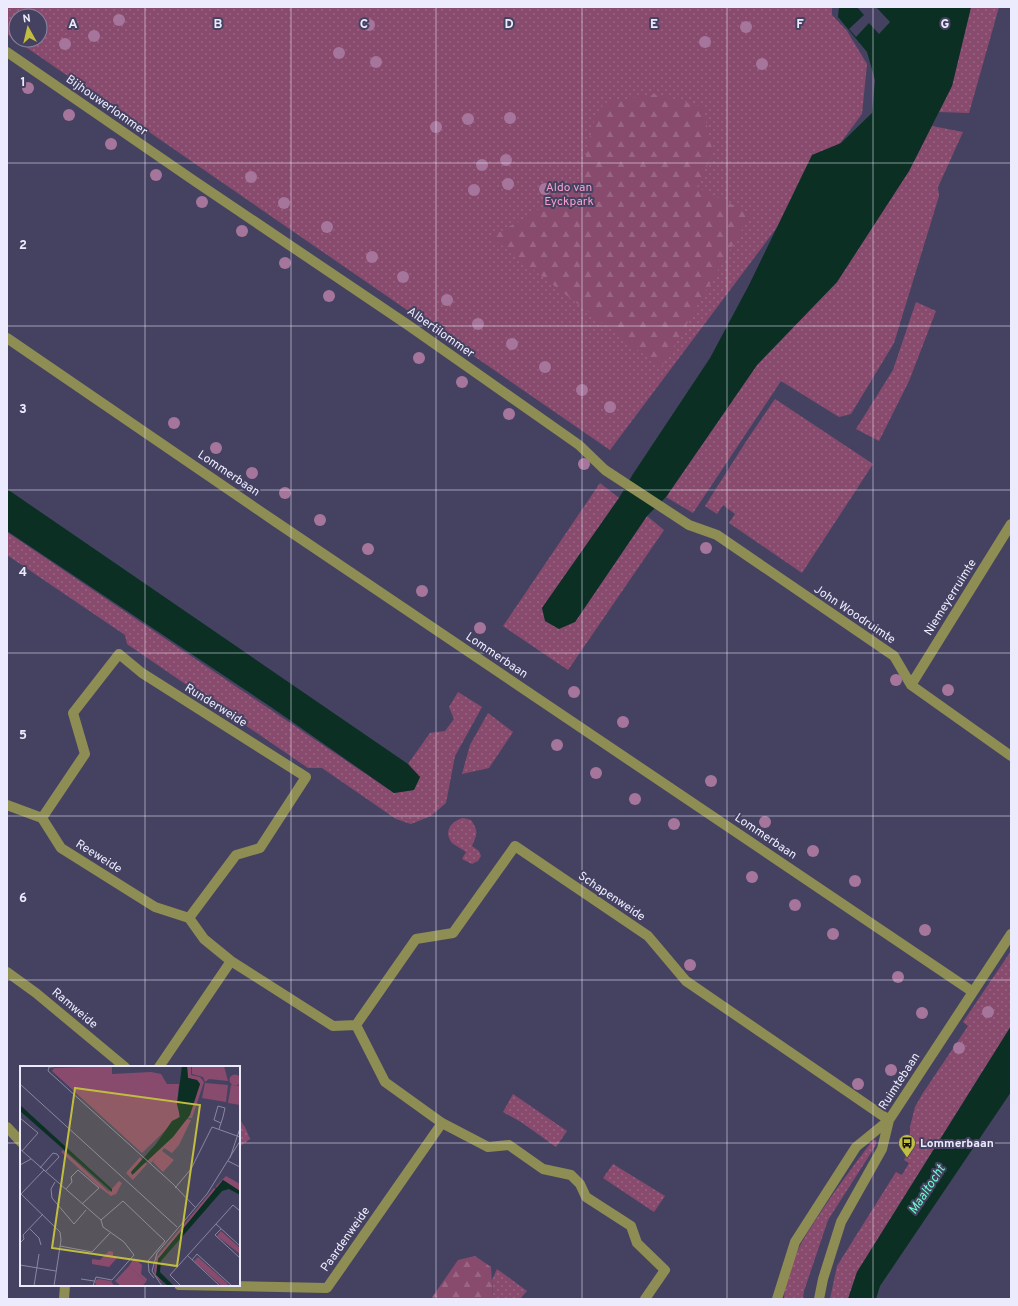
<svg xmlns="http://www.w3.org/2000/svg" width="1018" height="1306" font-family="Overpass,sans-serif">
  <defs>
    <pattern id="grass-dots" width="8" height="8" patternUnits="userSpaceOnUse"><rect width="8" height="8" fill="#894b6d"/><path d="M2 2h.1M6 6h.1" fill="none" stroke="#9a6583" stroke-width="1.8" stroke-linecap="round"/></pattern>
    <pattern id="forest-firs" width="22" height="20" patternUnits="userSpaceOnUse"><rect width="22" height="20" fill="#894b6d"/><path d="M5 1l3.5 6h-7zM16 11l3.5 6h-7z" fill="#9a6583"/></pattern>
  </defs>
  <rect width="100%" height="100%" fill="#454261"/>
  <!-- grass -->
  <path fill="url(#grass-dots)" fill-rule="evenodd" d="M7 7H832V15L847 31 867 64 862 114 610 450 7 34ZM16 16H40V40H16Z
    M971 7H999L969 113 939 112 952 86Z
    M932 126 963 132 938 187 939 196 894 343 851 414 839 417 781 381 693 513 666 497 757 365 837 282 909 171Z
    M916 302 936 311 909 381 879 441 856 429 893 370Z
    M775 399 873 464 802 573 729 523 735 514 723 505 717 514 705 506 747 440Z
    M600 483 619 498 542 608 575 622 647 516 664 530 568 670 503 626Z
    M7 532 394 793 414 790 420 777 408 764 430 733 445 731 454 719 449 707 458 692 482 707 455 756 446 803 431 816 411 824 396 819 322 768H308L127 644 125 635 7 555Z
    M488 713 513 732 489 768 462 774 470 745Z
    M463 818 471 820C479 832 477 834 472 846L479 851 481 856 478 861 472 864 462 859 466 852C462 849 456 846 452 843 443 832 451 821 463 818Z
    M1011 951V1026L857 1272 848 1299H830L837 1266 896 1172 902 1175 909 1163 904 1160 910 1149V1127L915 1107 923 1093 968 1026 963 1022Z
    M513 1094 567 1131 556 1147 521 1122 503 1112Z
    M239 1119 245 1127 250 1139 239 1147Z
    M873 1140H876V1145L828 1220 804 1291 803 1299H784C785 1266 803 1239 821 1212 837 1187 855 1164 873 1140Z
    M613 1164 665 1196 654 1212 603 1178Z
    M497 1269 527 1291 520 1299H493L492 1280Z"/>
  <!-- forest -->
  <path fill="url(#forest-firs)" d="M654 94 703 107 713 153 697 187 751 214 661 368 491 237 579 186 594 121 603 103Z
    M475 1256 491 1267 493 1299H431L458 1260Z"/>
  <!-- water -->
  <path fill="#0b2f23" d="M839 7H971L952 86 909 171 837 282 757 365 666 497 647 516 575 622 559 629 545 621 542 608 619 498 633 474 710 358 749 285 812 155 841 143 872 113 875 80 867 52 838 17Z
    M7 489 408 764 420 777 414 790 394 793 271 707 7 531Z
    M1011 1026V1092L880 1286 876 1299H848L857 1272Z"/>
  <!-- pier -->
  <path fill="#454261" d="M857 7H876L890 22 879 34 869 23 856 37 849 29 864 15Z"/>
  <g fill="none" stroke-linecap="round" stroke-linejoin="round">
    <!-- minor -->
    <path stroke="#8e8d53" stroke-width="10" d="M7 52 193 180 408 325 579 445 605 470 689 525 717 535 894 656 911 685 1011 756
      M7 338 276 522 973 992
      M911 685 1011 524
      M7 805 42 818 61 848 155 907 189 918
      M42 818 85 754 73 713 119 654 142 673 306 777 260 848 236 855 189 918
      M189 918 204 939 231 961 333 1026 356 1025
      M7 972 36 993 125 1067
      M356 1025 416 939 453 933 515 846 648 936 686 981 889 1120
      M356 1025 385 1082 442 1123 488 1147 509 1145 543 1169 571 1175 580 1184 586 1197 631 1226 637 1243 665 1270 645 1299
      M159 1067 231 961
      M7 1127 21 1142
      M179 1285 327 1288 442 1123
      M64 1299 65 1285
      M777 1299 795 1242 856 1147 889 1120
      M819 1299 823 1279 841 1222 882 1149 889 1120 1011 934"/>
  </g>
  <!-- trees -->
  <g fill="#a6759c">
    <circle cx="119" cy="20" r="6"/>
    <circle cx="369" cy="25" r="6"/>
    <circle cx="746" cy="27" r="6"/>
    <circle cx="94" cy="36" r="6"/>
    <circle cx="705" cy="42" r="6"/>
    <circle cx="65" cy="44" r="6"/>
    <circle cx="339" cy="53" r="6"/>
    <circle cx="376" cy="62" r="6"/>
    <circle cx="762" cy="64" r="6"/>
    <circle cx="28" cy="88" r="6"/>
    <circle cx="69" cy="115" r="6"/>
    <circle cx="510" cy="118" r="6"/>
    <circle cx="468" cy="119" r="6"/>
    <circle cx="436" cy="127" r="6"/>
    <circle cx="111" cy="144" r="6"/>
    <circle cx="506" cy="160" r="6"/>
    <circle cx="482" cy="165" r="6"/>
    <circle cx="156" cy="175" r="6"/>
    <circle cx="251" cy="177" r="6"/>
    <circle cx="508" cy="184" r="6"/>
    <circle cx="545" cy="189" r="6"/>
    <circle cx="474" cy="190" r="6"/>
    <circle cx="202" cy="202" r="6"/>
    <circle cx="284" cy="203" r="6"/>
    <circle cx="327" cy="227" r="6"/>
    <circle cx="242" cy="231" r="6"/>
    <circle cx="372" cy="257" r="6"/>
    <circle cx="285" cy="263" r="6"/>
    <circle cx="403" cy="277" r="6"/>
    <circle cx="329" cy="296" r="6"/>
    <circle cx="447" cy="300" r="6"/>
    <circle cx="478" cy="324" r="6"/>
    <circle cx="512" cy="344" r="6"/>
    <circle cx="419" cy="358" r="6"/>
    <circle cx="545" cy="367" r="6"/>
    <circle cx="462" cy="382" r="6"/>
    <circle cx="582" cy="390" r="6"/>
    <circle cx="610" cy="407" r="6"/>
    <circle cx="509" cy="414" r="6"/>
    <circle cx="174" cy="423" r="6"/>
    <circle cx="216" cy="448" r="6"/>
    <circle cx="584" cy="464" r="6"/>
    <circle cx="252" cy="473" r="6"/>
    <circle cx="285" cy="493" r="6"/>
    <circle cx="320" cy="520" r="6"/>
    <circle cx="706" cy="548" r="6"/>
    <circle cx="368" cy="549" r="6"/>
    <circle cx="422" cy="591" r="6"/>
    <circle cx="480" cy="628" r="6"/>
    <circle cx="896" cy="680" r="6"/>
    <circle cx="948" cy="690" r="6"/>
    <circle cx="574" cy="692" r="6"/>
    <circle cx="623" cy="722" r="6"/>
    <circle cx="557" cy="745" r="6"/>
    <circle cx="596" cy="773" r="6"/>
    <circle cx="711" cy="781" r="6"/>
    <circle cx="635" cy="799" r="6"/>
    <circle cx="765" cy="822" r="6"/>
    <circle cx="674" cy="824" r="6"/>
    <circle cx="813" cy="851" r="6"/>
    <circle cx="752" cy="877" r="6"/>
    <circle cx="855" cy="881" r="6"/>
    <circle cx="795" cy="905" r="6"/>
    <circle cx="925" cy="930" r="6"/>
    <circle cx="833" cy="934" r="6"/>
    <circle cx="690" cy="965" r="6"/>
    <circle cx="898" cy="977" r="6"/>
    <circle cx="988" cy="1012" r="6"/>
    <circle cx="922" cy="1013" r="6"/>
    <circle cx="959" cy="1048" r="6"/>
    <circle cx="891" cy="1070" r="6"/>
    <circle cx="858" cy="1084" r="6"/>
  </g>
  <!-- grid -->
  <path fill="none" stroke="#ecebfe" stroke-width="1" stroke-opacity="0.55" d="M145 7V1067M291 7V1299M436 7V1299M582 7V1299M727 7V1299M873 7V1299M7 163H1011M7 326H1011M7 490H1011M7 653H1011M7 816H1011M7 980H1011M7 1143H21M239 1143H1011M145 1285V1299"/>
  <!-- icons -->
  <defs>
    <symbol id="bus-pin" viewBox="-11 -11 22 30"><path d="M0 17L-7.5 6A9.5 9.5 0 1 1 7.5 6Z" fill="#c1bd40" stroke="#454261"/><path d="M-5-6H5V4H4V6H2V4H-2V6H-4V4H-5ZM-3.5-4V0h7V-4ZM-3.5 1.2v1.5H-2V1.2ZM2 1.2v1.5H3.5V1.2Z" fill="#111"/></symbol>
  </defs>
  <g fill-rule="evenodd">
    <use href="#bus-pin" x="897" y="1133" width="20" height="27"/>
  </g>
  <g text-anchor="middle" stroke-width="4" stroke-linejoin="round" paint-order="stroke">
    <!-- street labels -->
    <g font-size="12" fill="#ecebfe" stroke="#454261">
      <text transform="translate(107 105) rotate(35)" y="4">Bijhouwerlommer</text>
      <text transform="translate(441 332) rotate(35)" y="4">Albertilommer</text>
      <text transform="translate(229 473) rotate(34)" y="4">Lommerbaan</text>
      <text transform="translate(950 597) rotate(-58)" y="4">Niemeyerruimte</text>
      <text transform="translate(855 614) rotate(34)" y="4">John Woodruimte</text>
      <text transform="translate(497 655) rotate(34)" y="4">Lommerbaan</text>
      <text transform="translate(216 705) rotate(32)" y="4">Runderweide</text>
      <text transform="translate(766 836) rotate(34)" y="4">Lommerbaan</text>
      <text transform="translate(99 856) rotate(32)" y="4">Reeweide</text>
      <text transform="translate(612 896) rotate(34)" y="4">Schapenweide</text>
      <text transform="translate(75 1008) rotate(40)" y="4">Ramweide</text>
      <text transform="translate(899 1081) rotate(-57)" y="4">Ruimtebaan</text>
      <text transform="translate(345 1239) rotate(-55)" y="4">Paardenweide</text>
    </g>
    <!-- park labels -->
    <g font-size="12" fill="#f69fcc" stroke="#454261">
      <text x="569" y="191">Aldo van<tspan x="569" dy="14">Eyckpark</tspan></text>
    </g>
    <!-- poi labels -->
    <g font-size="12" font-weight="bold" fill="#ecebfe" stroke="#454261" text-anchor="start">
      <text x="920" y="1147">Lommerbaan</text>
    </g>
    <!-- water labels -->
    <g font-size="13" font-style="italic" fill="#69fdcb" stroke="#454261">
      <text transform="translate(926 1189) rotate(-57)" y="5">Maaltocht</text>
    </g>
  </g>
  <!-- overview -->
  <g transform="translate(20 1066)">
    <rect width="220" height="220" fill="#454261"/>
    <path d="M92 0V8L131 6 141 8 147 18H159L157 38 160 44 159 51 122 87 32 5 34 2ZM167 0H171V9L180 11 184 16 172 52H168L180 18 177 14 168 12ZM172 0H204L208 15 189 13 185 16 183 11 172 8ZM209.5 14a5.5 5.5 0 1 1 11 0a5.5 5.5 0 1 1-11 0ZM167 53 171 54 159 79 152 87 144 82 142 85 154 94 143 106 133 96 136 92 131 97 128 94ZM43 84 89 126 99 115 102 117 96 128 91 130 79 121 41 86ZM120 91 122 94 111 106 114 108 125 96 127 98 113 114 106 107ZM206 110 220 118V125L203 114 197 122 196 120ZM194 122 196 124 138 193V211L143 217 137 212 134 205 136 192ZM114 192 122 199 121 208 127 213 126 216 109 200ZM78 213 91 215 94 220H76L75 215Z" fill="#894b6d"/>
    <path d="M133 44 139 47 137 57 143 61 129 78 111 59 123 54 127 45ZM201 165 220 182V188L197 170ZM89 185 93 186V192H97L89 201 72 198V193L80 194ZM178 191 207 217 208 220H202L174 195Z" fill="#894b6d"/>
    <path d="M185 17 208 19 206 36 182 32ZM211 19 220 20V39L208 37ZM109 200 126 216 122 220H101L95 215Z" fill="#894b6d"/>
    <path d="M162 0H167L168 12 177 14 180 18 170 49 153 71 112 109 111 106 136 78 152 55 160 51 157 38ZM0 39 92 123V126L0 45ZM203 114 220 125V129L209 123 202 125 141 195 140 206 154 220H148L136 209 138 193Z" fill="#0b2f23"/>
    <path fill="none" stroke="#8886a0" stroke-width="1" d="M42 0 29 1 28 5 153 118 175 141M0 18 157 161M0 52 18 67 2 85M199 63 203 51 205 42 198 40 194 54 201 57M0 83 81 154M210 92 220 62M208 95 220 101M0 99 11 93M20 102 33 87 37 88 39 91 25 106M35 116 31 123 32 132 54 158 66 144M155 122 171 103 192 61 220 71M46 123 52 116 51 111 58 104 79 122 62 138M0 127 40 166 41 174 34 220M1 128 24 104M81 154 103 135 145 175M196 158 220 180M10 163 19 172 21 179M201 163 195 169 220 192M0 177 4 173 3 169 23 148M40 180 72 186 90 167M167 189 200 220M172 194 177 188 212 220M0 199 36 205M134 212 129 206 128 195 145 175M61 213 74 215M14 220 19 188M73 220 76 211 92 214 114 189 104 176 83 161 81 154M142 220 132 205 137 187 187 128 220 75M161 220 150 209 213 139 220 145"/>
    <path fill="#c1bd40" fill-opacity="0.15" stroke="#c1bd40" stroke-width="2" d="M55 22 180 39 157 200 32 182Z"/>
    <rect width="220" height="220" fill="none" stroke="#ecebfe" stroke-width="2"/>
  </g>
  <g font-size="13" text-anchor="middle" font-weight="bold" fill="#ecebfe" stroke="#454261" stroke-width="4" stroke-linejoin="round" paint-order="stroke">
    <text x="73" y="28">A</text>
    <text x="218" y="28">B</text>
    <text x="364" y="28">C</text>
    <text x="509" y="28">D</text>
    <text x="654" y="28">E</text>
    <text x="800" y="28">F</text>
    <text x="945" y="28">G</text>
    <text x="23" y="86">1</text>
    <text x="23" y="249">2</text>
    <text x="23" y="413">3</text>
    <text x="23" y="576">4</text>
    <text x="23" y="739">5</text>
    <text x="23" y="902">6</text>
  </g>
  <!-- border -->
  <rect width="1018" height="1306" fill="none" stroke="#ecebfe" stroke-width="16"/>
  <!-- north arrow -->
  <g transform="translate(28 28) rotate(352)"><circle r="19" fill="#454261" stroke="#8886a0"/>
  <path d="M0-3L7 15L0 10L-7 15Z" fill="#c1bd40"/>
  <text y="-6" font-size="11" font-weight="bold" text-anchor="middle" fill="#ecebfe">N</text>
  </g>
</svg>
